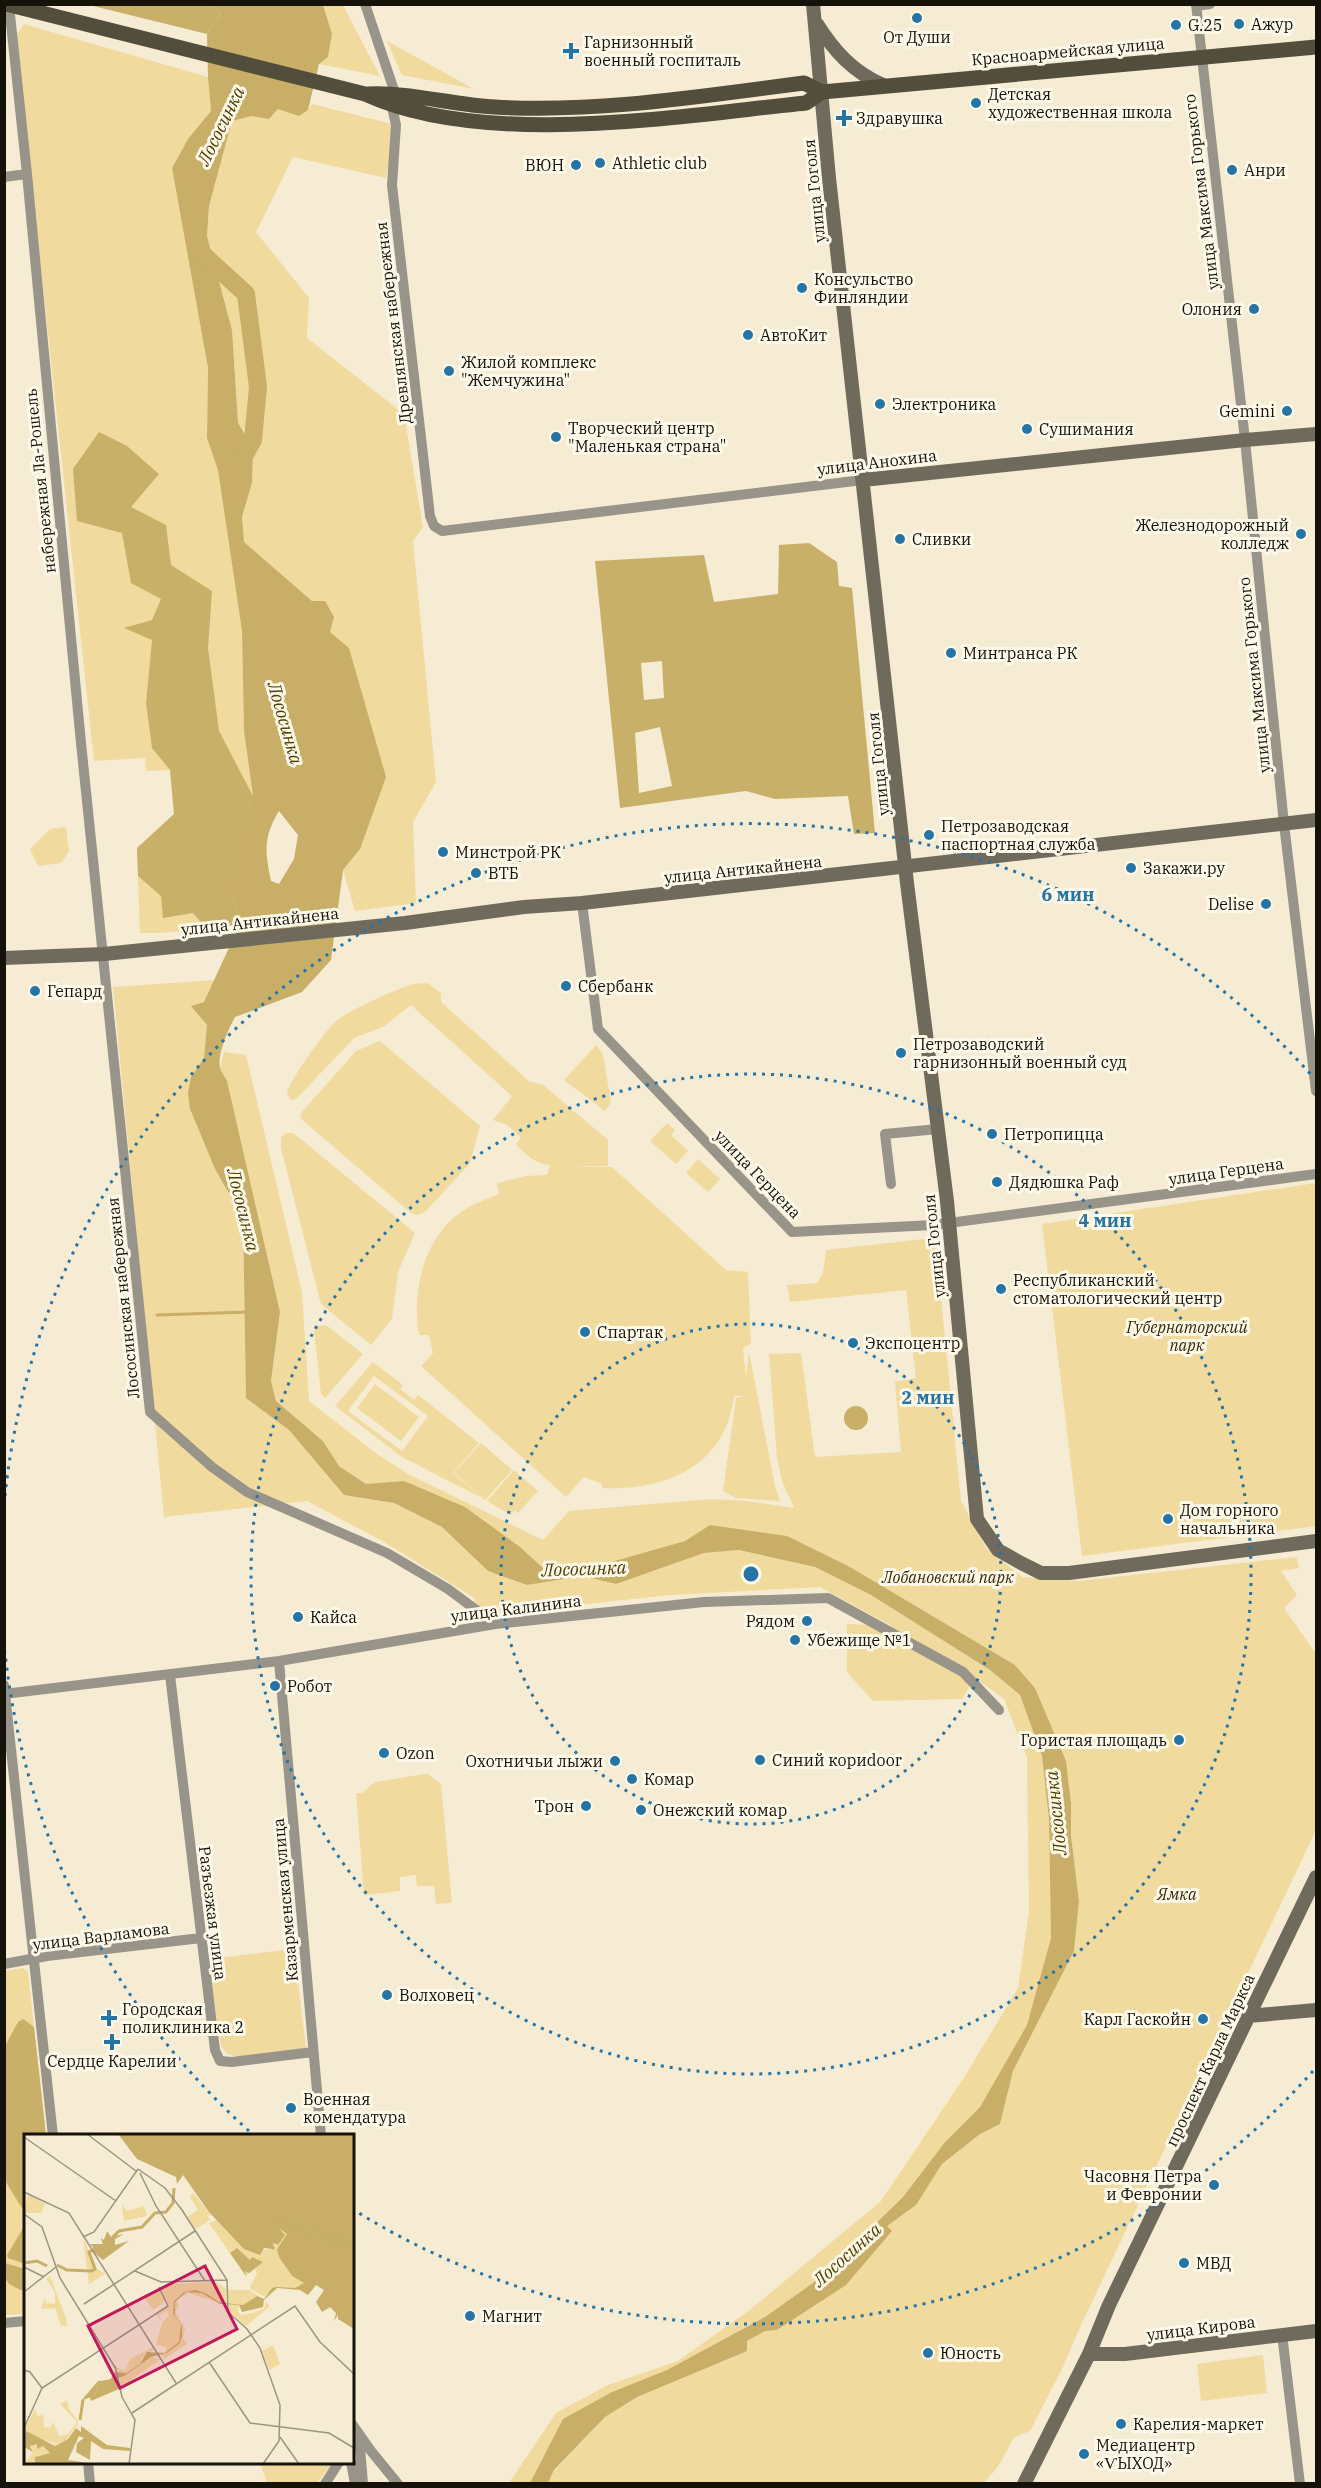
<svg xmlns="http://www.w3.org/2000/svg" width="1321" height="2488" font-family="'IBM Plex Serif',serif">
  <rect width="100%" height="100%" fill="#f5ecd3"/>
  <!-- green -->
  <path fill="#f0da9e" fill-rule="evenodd" d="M323 5H343L380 76 319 64 328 57 332 34Z
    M24 24 208 77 211 111 188 139 172 168 208 368 207 438 218 469 242 631 244 731 253 796 234 899 242 925 162 933H140L137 848 174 815 170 770 146 771 145 758 94 761 16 36Z
    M387 41 474 89 402 75Z
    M312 104 396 125 386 178 293 157 256 232 309 298 307 338 404 414 423 527 413 541 436 782 413 822 416 903 355 911 343 870 360 849 330 632 312 601 243 542 242 517 252 483 249 439 238 423 232 330 207 236 209 206 232 121 251 115 269 119 278 109 308 110Z
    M66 827 69 851 61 863 38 866 30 849 50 829Z
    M216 980 204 1002 192 1006 207 1025 204 1058 191 1077 190 1109 215 1169 243 1218 246 1398 289 1430 344 1495 394 1503 442 1527 488 1571 527 1585 583 1576 616 1584 704 1553 739 1550 815 1567 871 1595 990 1670 1020 1695 1042 1756 1049 1820 1051 1938 1027 2025 980 2107 945 2142 903 2197 820 2278 765 2317 667 2370 612 2392 564 2419 530 2483H509L556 2413 608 2385 678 2361 751 2309 881 2201 965 2076 1018 1988 1029 1911 1027 1758 1004 1699 975 1678 962 1699 873 1701 847 1672V1624L892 1626 820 1587 671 1595 463 1617 476 1599 384 1542 307 1501 164 1517 113 987Z
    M428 983 441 993V1002L530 1082 542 1084 608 1140V1166H560L612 1167 726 1270 748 1272 751 1344 743 1348 746 1378 749 1352 775 1486 780 1501 736 1498 723 1491 736 1398 745 1396H734C726 1466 665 1491 602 1488V1484L584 1477 566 1497 421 1366 433 1353 429 1335H420L418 1330C413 1288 424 1238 461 1212 473 1204 486 1199 499 1194L497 1183 526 1176 547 1175 550 1165C535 1164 527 1155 516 1145L521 1137 507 1125 493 1120 512 1096 411 1005 383 1027 354 1038 296 1099 291 1100 287 1094C289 1080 324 1033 335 1022 345 1012 400 987 414 984 418 983 424 984 428 983Z
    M380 1041 480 1126 470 1163 426 1211 418 1215 411 1213 300 1118 302 1112 356 1051Z
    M596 1045 603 1054 611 1103 605 1111 564 1080Z
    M224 1052 246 1055 302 1292 309 1401 377 1454 408 1474 543 1540 569 1511 710 1499 747 1501 794 1508 782 1481 777 1458 769 1354 801 1353 815 1457 901 1452 895 1382 916 1378 906 1290 790 1302 787 1285 817 1283 823 1273 826 1250 923 1239 936 1247 961 1501 986 1548 1022 1577 1078 1581 1297 1557 1299 1568 1281 1571 1297 1595 1284 1608 1316 1654V1830L1082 2323 1061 2371 1030 2431 1013 2438C1006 2454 997 2471 983 2483H548L554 2471 605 2417 637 2397 765 2331 778 2330 892 2231 886 2226 916 2205 942 2164 980 2134 1000 2124 1013 2071 1074 1951 1079 1901 1071 1836V1803L1066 1761 1035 1688 1015 1665 850 1567 731 1529 710 1525 685 1541 611 1562 543 1568 520 1547 404 1481 366 1484 339 1466 323 1441 276 1401 271 1381 280 1312 220 1068Z
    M667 1123 675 1130 671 1135 688 1151 676 1164 650 1141Z
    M285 1133H293L297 1136 415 1233 398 1272 392 1319 371 1345 321 1304 281 1148V1137Z
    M698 1159 720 1179 708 1192 686 1173Z
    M1316 1183V1526L1082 1556 1042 1224Z
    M326 1325 363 1354 325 1398 321 1394 314 1331 318 1326Z
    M373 1362 403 1385 400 1389 414 1400 418 1395 479 1443 453 1473 482 1498 402 1457 335 1406ZM374 1376 428 1416 402 1451 348 1411Z
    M375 1384 419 1417 401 1441 357 1408Z
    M481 1443 512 1470 485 1500 454 1473Z
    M514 1470 538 1491 518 1513 515 1510 511 1515 487 1501Z
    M424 1774H428L441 1784 452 1903 436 1904 434 1886H417L416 1875 400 1877V1891L364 1895 356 1793H362L375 1782Z
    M294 1949 306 2048 238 2057 227 2054 221 2046 208 1959Z
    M23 1968 28 1972 46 2135 26 2136 25 2314 5 2315 4 1971Z
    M1263 2355 1267 2393 1201 2401 1197 2364Z
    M260 2463H333L316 2484 267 2483Z"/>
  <!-- forest -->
  <path fill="#c9b068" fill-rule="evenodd" d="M89 5H212L221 14 207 34Z
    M99 432 127 446 159 474 131 507 166 525 171 565 212 591 208 648 219 731 253 796 219 896 234 899 242 925 206 928 193 913 163 918 161 896 138 876 137 848 174 814 170 770 152 748 146 703 152 640 124 628 152 620 161 599 131 583 122 533 77 521 73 469Z
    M809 543 837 562 839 586 852 588 875 833 854 834 848 796 775 799 746 791 620 808 595 561 704 555 714 602 778 594 779 545ZM662 661 664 698 644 700 641 663ZM660 727 672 786 639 793 635 733Z
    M23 2019 34 2027 46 2135 26 2136 25 2213 4 2179 5 2046 18 2022Z
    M25 2225H26L25 2264 8 2258 7 2255Z
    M5 2263 25 2269V2288L23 2291C5 2283 4 2282 5 2263Z"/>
  <!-- water -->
  <path fill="#c8ae67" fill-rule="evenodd" d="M212 5H323L332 34 328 57 319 64 308 110 299 116 278 109 269 119 251 116 232 121 209 206 207 236 232 330 238 423 248 439 253 440 252 483 242 517 244 542 312 601H325L334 617 330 632 349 648 386 777 360 849 343 870 331 960 302 992 235 1017C229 1028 217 1054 220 1068 221 1072 225 1077 227 1081L280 1312 271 1381 276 1401 323 1441 339 1466 366 1484 404 1481 465 1507 520 1547 543 1568 611 1562 685 1541 710 1525 787 1536 850 1567 1015 1665 1035 1688 1066 1761 1071 1803V1836L1079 1901 1074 1951 1013 2071 1000 2124 980 2134 942 2164 916 2205 887 2226 892 2231 846 2285 777 2330 765 2331 747 2341V2351L637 2397 605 2417 554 2470 548 2483H530L563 2419 612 2392 667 2370 765 2317 820 2278 903 2197 945 2142 980 2107 1027 2025 1051 1938 1049 1820 1042 1756 1020 1695 990 1670 871 1595 815 1567 739 1550 704 1553 616 1584 583 1576 527 1585 488 1571 442 1527 394 1503 344 1495 289 1430 246 1398 243 1218 215 1169 190 1109 188 1093 191 1077 204 1058 207 1025 191 1006 204 1002 233 939 242 925 234 899 218 896 253 796 244 731 242 631 218 470 207 438 208 368 172 168 188 139 211 111 208 77 207 34 221 14ZM279 811 298 835 294 859 279 884 271 881C265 852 263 837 279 811Z
    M844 1418a12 12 0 1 1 24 0a12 12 0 1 1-24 0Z"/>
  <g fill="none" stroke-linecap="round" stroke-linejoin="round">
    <!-- stream -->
    <path stroke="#c8ae67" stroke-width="3" d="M201 917 216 916 239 920
      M157 1315 248 1312"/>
    <!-- river -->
    <path stroke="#c8ae67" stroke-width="18" d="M198 250 246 294 258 387 253 440 242 460"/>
    <!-- street -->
    <path stroke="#98948a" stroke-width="10" d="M365 4 395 93
      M1196 4 1245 440 1284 824 1316 1091
      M9 5 27 174 81 743 150 1412 212 1467 247 1492 387 1553 448 1589 495 1624
      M1196 6 1210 4
      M392 107 396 125 392 185 430 516 434 526 442 531 863 480
      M4 177 27 174
      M582 903 598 1029 792 1232 934 1225 1316 1174
      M891 1184 885 1134 938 1129
      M279 1661 321 2136
      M170 1675 215 2050 220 2061 232 2062 313 2052
      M4 1685 53 2136
      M4 1694 279 1661 495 1624 704 1602 828 1598 963 1672 999 1710
      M4 1964 47 1956 201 1938
      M4 2323 26 2321
      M1282 2334 1300 2484
      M352 2424 371 2451 398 2484
      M359 2436 363 2484
      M88 2462 90 2484
      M351 2462 355 2484
      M325 2484 339 2462"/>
    <!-- secondary -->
    <path stroke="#6f6a5b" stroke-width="14" d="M813 4 829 178 907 883 947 1201 977 1519 998 1550 1021 1563 1041 1573H1069L1316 1541
      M817 24C834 51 853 72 883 85
      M863 480 1245 440 1316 434
      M4 958 104 954 405 923 524 907 582 903 1316 820
      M1248 2016 1316 2010
      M1089 2354H1125L1316 2331
      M1024 2484 1089 2354 1109 2305 1316 1877"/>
    <!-- primary -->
    <path stroke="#534d3b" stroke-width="15" d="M6 4 365 94C484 149 677 116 806 103L822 92 1316 47
      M368 94C411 92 452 105 495 107 598 113 702 96 804 83L822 92"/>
  </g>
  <!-- distance rings -->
  <g fill="none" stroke="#2475a6" stroke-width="3" stroke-dasharray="3 6">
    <circle cx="751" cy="1574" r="250"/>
    <circle cx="751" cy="1574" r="500"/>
    <path d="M1313 2071A750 750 0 0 1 354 2210M249 2131A750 750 0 0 1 5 1652M5 1496A750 750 0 0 1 1313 1077"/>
  </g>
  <!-- markers -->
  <g fill="#2475a6" stroke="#fff9ea" stroke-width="2">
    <circle cx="917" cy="18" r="6"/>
    <circle cx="1239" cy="24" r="6"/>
    <circle cx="1176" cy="25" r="6"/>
    <path d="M568 42h6v6h6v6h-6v6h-6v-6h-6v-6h6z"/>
    <circle cx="976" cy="103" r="6"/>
    <path d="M841 109h6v6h6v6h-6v6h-6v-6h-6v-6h6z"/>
    <circle cx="600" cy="163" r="6"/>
    <circle cx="576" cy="165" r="6"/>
    <circle cx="1232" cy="170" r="6"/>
    <circle cx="802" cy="288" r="6"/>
    <circle cx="1254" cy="309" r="6"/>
    <circle cx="748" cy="335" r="6"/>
    <circle cx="449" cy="371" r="6"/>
    <circle cx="880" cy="404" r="6"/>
    <circle cx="1287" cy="411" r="6"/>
    <circle cx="1027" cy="429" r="6"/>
    <circle cx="556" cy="437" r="6"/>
    <circle cx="1301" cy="534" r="6"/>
    <circle cx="900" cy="539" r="6"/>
    <circle cx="951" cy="653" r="6"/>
    <circle cx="929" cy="835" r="6"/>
    <circle cx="443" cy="852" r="6"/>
    <circle cx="1131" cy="868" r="6"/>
    <circle cx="476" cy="873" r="6"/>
    <circle cx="1266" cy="904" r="6"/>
    <circle cx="566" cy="986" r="6"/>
    <circle cx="35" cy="991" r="6"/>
    <circle cx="901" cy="1053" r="6"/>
    <circle cx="992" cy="1134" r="6"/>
    <circle cx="997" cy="1182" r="6"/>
    <circle cx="1001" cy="1289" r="6"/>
    <circle cx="585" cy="1332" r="6"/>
    <circle cx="853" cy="1343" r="6"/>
    <circle cx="1168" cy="1519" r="6"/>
    <circle cx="298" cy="1617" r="6"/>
    <circle cx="807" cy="1621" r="6"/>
    <circle cx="795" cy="1640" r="6"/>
    <circle cx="275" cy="1686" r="6"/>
    <circle cx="1179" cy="1740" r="6"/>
    <circle cx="384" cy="1753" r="6"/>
    <circle cx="760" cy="1760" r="6"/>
    <circle cx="615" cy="1761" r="6"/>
    <circle cx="632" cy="1779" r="6"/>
    <circle cx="586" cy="1806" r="6"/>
    <circle cx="641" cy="1810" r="6"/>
    <circle cx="387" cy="1995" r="6"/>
    <path d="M106 2009h6v6h6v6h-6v6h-6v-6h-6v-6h6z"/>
    <circle cx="1203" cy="2019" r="6"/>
    <path d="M109 2033h6v6h6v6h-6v6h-6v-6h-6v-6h6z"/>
    <circle cx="291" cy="2108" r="6"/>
    <circle cx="1214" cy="2185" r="6"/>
    <circle cx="1184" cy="2263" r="6"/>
    <circle cx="470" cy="2316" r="6"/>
    <circle cx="928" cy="2353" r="6"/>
    <circle cx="1121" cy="2424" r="6"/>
    <circle cx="1084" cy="2454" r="6"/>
  </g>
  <g text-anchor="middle" stroke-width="6" stroke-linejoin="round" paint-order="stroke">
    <!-- poi labels -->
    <g font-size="16" fill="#151209" stroke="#fff9ea" text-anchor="start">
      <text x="1251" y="30">Ажур</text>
      <text x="1188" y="31">G.25</text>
      <text x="917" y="43" text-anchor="middle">От Души</text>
      <text x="584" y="48">Гарнизонный<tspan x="584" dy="18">военный госпиталь</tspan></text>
      <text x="988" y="100">Детская<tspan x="988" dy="18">художественная школа</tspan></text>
      <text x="856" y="124">Здравушка</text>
      <text x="612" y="169">Athletic club</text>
      <text x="564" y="171" text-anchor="end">ВЮН</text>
      <text x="1244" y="176">Анри</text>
      <text x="814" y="285">Консульство<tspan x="814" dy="18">Финляндии</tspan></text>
      <text x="1242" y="315" text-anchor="end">Олония</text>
      <text x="760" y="341">АвтоКит</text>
      <text x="461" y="368">Жилой комплекс<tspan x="461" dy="18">"Жемчужина"</tspan></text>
      <text x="892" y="410">Электроника</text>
      <text x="1275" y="417" text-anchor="end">Gemini</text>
      <text x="568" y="434">Творческий центр<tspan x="568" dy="18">"Маленькая страна"</tspan></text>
      <text x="1039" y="435">Сушимания</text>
      <text x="1289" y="531" text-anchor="end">Железнодорожный<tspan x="1289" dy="18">колледж</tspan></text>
      <text x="912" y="545">Сливки</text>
      <text x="963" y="659">Минтранса РК</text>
      <text x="941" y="832">Петрозаводская<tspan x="941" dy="18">паспортная служба</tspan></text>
      <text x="455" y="858">Минстрой РК</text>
      <text x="1143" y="874">Закажи.ру</text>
      <text x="488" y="879">ВТБ</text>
      <text x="1254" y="910" text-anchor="end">Delise</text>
      <text x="578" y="992">Сбербанк</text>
      <text x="47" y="997">Гепард</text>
      <text x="913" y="1050">Петрозаводский<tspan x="913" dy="18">гарнизонный военный суд</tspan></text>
      <text x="1004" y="1140">Петропицца</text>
      <text x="1009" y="1188">Дядюшка Раф</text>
      <text x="1013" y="1286">Республиканский<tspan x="1013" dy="18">стоматологический центр</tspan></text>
      <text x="597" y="1338">Спартак</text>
      <text x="865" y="1349">Экспоцентр</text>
      <text x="1180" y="1516">Дом горного<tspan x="1180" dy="18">начальника</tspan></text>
      <text x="310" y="1623">Кайса</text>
      <text x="795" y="1627" text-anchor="end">Рядом</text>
      <text x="807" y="1646">Убежище №1</text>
      <text x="287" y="1692">Робот</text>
      <text x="1167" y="1746" text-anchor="end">Гористая площадь</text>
      <text x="396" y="1759">Ozon</text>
      <text x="772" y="1766">Синий кориdoor</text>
      <text x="603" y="1767" text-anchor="end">Охотничьи лыжи</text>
      <text x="644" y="1785">Комар</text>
      <text x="574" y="1812" text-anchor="end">Трон</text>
      <text x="653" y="1816">Онежский комар</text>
      <text x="399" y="2001">Волховец</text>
      <text x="122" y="2015">Городская<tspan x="122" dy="18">поликлиника 2</tspan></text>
      <text x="1191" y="2025" text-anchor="end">Карл Гаскойн</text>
      <text x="112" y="2067" text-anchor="middle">Сердце Карелии</text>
      <text x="303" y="2105">Военная<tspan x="303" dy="18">комендатура</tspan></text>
      <text x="1202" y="2182" text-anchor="end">Часовня Петра<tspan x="1202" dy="18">и Февронии</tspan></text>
      <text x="1196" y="2269">МВД</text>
      <text x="482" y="2322">Магнит</text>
      <text x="940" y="2359">Юность</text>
      <text x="1133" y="2430">Карелия-маркет</text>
      <text x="1096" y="2451">Медиацентр<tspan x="1096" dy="18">«ѴЫХОД»</tspan></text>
    </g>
    <!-- street labels -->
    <g font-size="16" fill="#151209" stroke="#fff9ea">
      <text transform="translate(1068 51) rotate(-5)" y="6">Красноармейская улица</text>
      <text transform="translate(814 191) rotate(-96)" y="6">улица Гоголя</text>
      <text transform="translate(1201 192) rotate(-97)" y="6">улица Максима Горького</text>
      <text transform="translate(393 323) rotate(-97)" y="6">Древлянская набережная</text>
      <text transform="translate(877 462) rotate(-7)" y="6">улица Анохина</text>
      <text transform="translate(40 481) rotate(-96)" y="6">набережная Ла-Рошель</text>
      <text transform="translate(1254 675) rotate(-96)" y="6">улица Максима Горького</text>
      <text transform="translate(878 764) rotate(-96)" y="6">улица Гоголя</text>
      <text transform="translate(743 869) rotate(-6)" y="6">улица Антикайнена</text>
      <text transform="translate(260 921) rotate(-6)" y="6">улица Антикайнена</text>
      <text transform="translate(1226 1171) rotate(-8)" y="6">улица Герцена</text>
      <text transform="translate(758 1174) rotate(46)" y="6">улица Герцена</text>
      <text transform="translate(934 1246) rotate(-96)" y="6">улица Гоголя</text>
      <text transform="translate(123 1298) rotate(-96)" y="6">Лососинская набережная</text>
      <text transform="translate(516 1608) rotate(-7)" y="6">улица Калинина</text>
      <text transform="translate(285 1900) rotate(-95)" y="6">Казарменская улица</text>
      <text transform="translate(213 1913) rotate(83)" y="6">Разъезжая улица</text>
      <text transform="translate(101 1936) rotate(-7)" y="6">улица Варламова</text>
      <text transform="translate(1210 2060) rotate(-65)" y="6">проспект Карла Маркса</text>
      <text transform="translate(1201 2328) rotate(-7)" y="6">улица Кирова</text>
    </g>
    <!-- park labels -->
    <g font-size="16" font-style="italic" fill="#362b0a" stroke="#fff9ea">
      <text x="1187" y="1333">Губернаторский<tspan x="1187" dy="18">парк</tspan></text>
      <text x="948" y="1583">Лобановский парк</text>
      <text x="1177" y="1900">Ямка</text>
    </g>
    <!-- water labels -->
    <g font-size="18" font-style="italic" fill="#524004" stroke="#fff9ea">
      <text transform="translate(221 126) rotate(-64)" y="6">Лососинка</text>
      <text transform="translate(285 723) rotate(74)" y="6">Лососинка</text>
      <text transform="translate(243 1210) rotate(76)" y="6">Лососинка</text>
      <text transform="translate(584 1569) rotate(-2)" y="6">Лососинка</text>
      <text transform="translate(1056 1813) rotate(-96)" y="6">Лососинка</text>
      <text transform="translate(847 2255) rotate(-42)" y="6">Лососинка</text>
    </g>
  </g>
  <!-- overview -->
  <g transform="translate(24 2134)">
    <rect width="330" height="330" fill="#f5ecd3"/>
    <path d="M169 59 188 82 183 81 186 86 172 95 163 83 174 76 166 63ZM4 60 21 70 17 79H0ZM98 71 103 77 120 72 123 82 100 87ZM193 86 218 112 244 116 247 112 250 115V108L253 111 256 107 255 93 264 100 253 115 260 131 268 142 280 149 271 154H248L241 163 228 156 226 153 233 139 231 135 222 142 185 89ZM59 104 73 135 81 140 65 150ZM26 142 42 184 43 193 37 191 31 174 17 175 21 163 22 169 31 170V158L22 145ZM193 148 202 155V171L165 159 152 166 155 172 151 178 161 194 159 204 163 210 140 225 137 221 143 219 155 209 141 219 142 213 132 211 138 189 145 181 143 177 135 181 138 187 132 181 145 171 138 156 144 150ZM136 156 143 166 129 176 120 163ZM204 156H225L240 166 233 162 219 171 205 169ZM242 168 246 172 222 192 205 177 204 171H216L213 177 217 181 228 179 240 175ZM249 211 256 230 245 236 238 217ZM129 213 130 216 118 224 116 230 127 223 137 225 97 253 95 243 100 242 115 231 96 241 92 233 101 237 106 225ZM43 266 45 275 54 287V290L42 306 30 311 35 320 30 323V309L0 300V296L11 275 14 283 19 279 20 293 26 294 29 288 35 302 44 300 53 288 36 270ZM7 310 19 312 26 319 13 322 11 330H0L9 318Z" fill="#f0da9e"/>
    <path d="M83 97 87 103 100 100 91 105V111L105 107 79 126 66 110H79L77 104 80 106ZM213 114 226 126 228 123 239 128 225 139 221 137 222 142 206 119ZM91 244 95 255 67 267 65 262 71 261 75 248ZM57 292 83 311 106 314V317L79 315 67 307 66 326 52 318 53 309 60 304 55 302 44 326 71 330H11V323L26 319 19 312 13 315V310L6 312 9 318 0 313 2 297 31 312 44 305 52 294 57 298Z" fill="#c9b068"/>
    <path d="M94 0H330V195L314 185V181L310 187 312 179 306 173 298 178 292 168 300 156 292 151 284 161 276 156 253 154 240 166 239 173 218 178 215 171 196 170 178 159 162 158 151 168V182L158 192V202L156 209 143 219 127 223 100 242 86 247 75 248 71 261 57 267 74 247 86 246 91 238 102 239 116 230 123 218 141 219 155 208 157 191 149 180 150 167 160 158 172 156 183 160 195 168 219 171 233 162 240 165 248 154 253 153 271 154 280 149 268 142 255 123 253 115 263 100 255 94 261 101 254 111 249 109 250 115 240 114 236 121 220 115 185 78 159 41 153 50 152 43 113 25Z" fill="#c8ae67"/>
    <path fill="none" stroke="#c8ae67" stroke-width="3" d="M248 107 255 86 330 114M250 115 246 110 253 83 330 112M0 129 13 127 23 132M33 131 43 136 68 137 71 135 65 118 69 116 79 124 89 114 88 104 95 97 118 93 131 79 142 78 149 69 150 54M56 286 59 266"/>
    <path fill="none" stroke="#9b9582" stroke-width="1.5" d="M63 0 112 37M0 3 92 67M114 35 141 54 158 76 203 146 204 178 223 195 236 214 256 271 255 307 239 330M116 39 132 72 181 147M0 58 45 79 152 249M0 80 18 93 36 144 92 235M59 103 70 98 114 35M0 133 20 143M111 137 137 148 203 146M0 158 32 133M60 170 171 97M185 228 226 289 305 299 330 314M91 232 98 263 111 286 105 330M0 236 6 238 18 254M108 279 271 172 296 208 330 240M0 294 18 254 144 172 135 153M256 303 275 330"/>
    <path fill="#c2185b" fill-opacity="0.15" stroke="#c2185b" stroke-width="3" d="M181 132 213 195 96 254 64 192Z"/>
    <rect width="330" height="330" fill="none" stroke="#151209" stroke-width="3"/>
  </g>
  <circle cx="751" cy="1574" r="9" fill="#2475a6" stroke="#fff9ea" stroke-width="3"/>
  <g font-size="18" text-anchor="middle" font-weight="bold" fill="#2475a6" stroke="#fff9ea" stroke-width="6" stroke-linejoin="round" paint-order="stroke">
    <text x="1068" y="901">6 мин</text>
    <text x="1105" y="1227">4 мин</text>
    <text x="928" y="1404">2 мин</text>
  </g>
  <!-- border -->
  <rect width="1321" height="2488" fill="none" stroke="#151209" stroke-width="12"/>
</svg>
